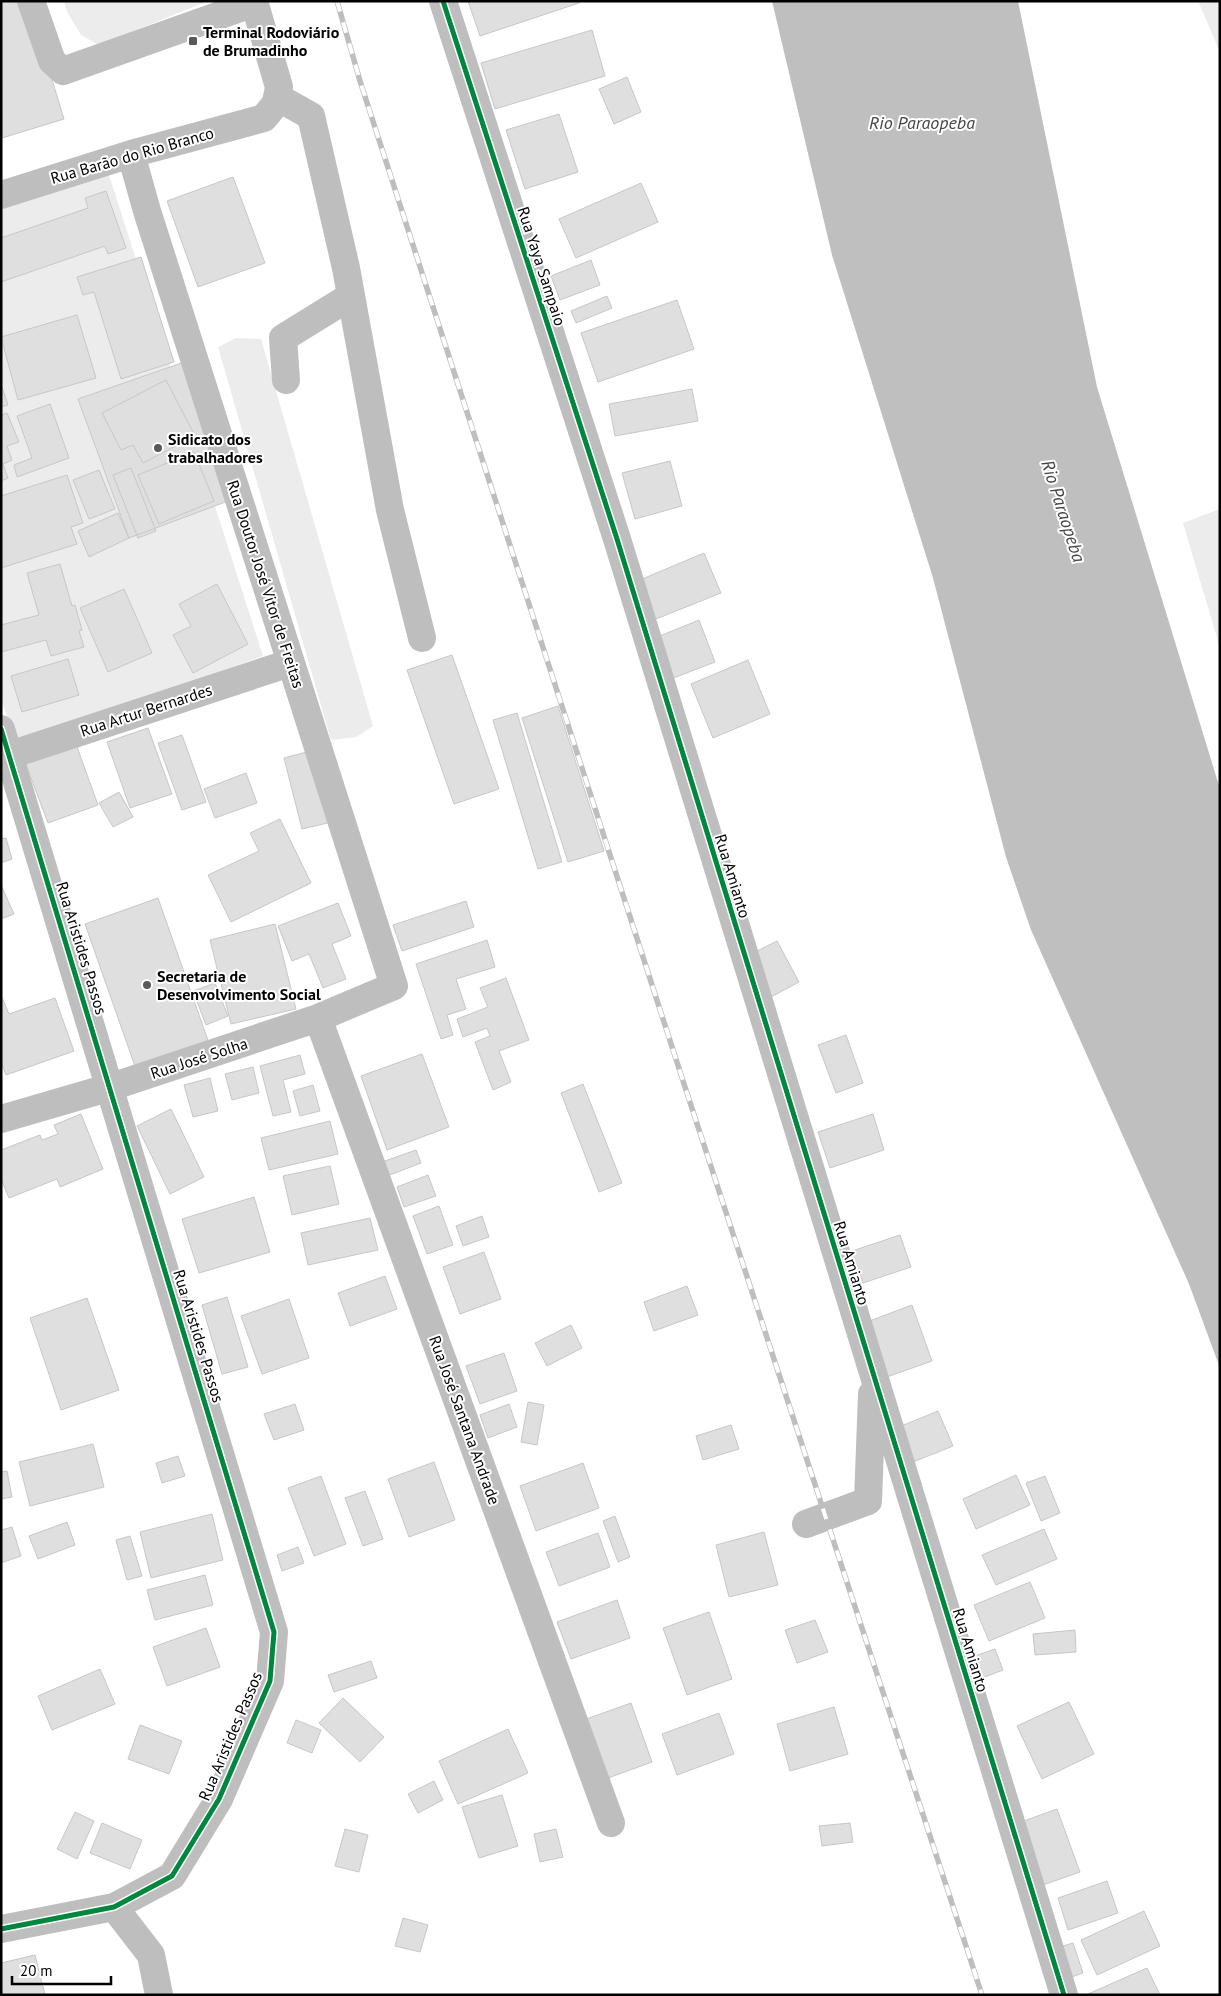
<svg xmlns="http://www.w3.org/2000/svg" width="1221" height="1996" font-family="'PT Sans',sans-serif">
  <rect width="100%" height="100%" fill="#fff"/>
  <!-- green -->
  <path fill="#ececec" d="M64 1H208L99 45 81 35 67 12Z
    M1198 1H1220V52Z
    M108 172 263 656 17 748 1 698V208Z
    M236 338 261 339 373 726 356 737 331 740 218 347Z
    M1220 509V648L1183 523Z"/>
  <!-- water -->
  <path fill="#bfbfbf" d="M772 1H1018L1097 387 1220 789V1368L1189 1284 1031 930 1006 857 933 578 832 255Z"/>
  <!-- building -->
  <path fill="#dfdfdf" stroke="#c7c7c7" d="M1 1H28L64 119 2 138Z
    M468 1H579V3L480 36Z
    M592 30 605 76 495 109 481 63Z
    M627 77 641 112 614 124 599 89Z
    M559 114 578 172 525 189 506 130Z
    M233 177 265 263 198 287 167 201Z
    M641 183 658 222 576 258 559 219Z
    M106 191 126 248 108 254 105 246 1 282V238L88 208 85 198Z
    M141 257 174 362 121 379 94 292 83 295 77 277Z
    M591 260 600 285 560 300 551 276Z
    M607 296 612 308 576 323 571 311Z
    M677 300 694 349 598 382 581 333Z
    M77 315 96 378 18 400 1 337Z
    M190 360 236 498 129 538 78 399Z
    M166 380 195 436 143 463 133 445 121 450 102 413Z
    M1 384 8 405 1 407Z
    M692 389 698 421 615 436 609 404Z
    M50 404 69 458 17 477 14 465 32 458 17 416Z
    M7 413 19 442 7 446 12 460 3 464 8 478 1 481V415Z
    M194 452 214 501 159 524 138 475Z
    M670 461 682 506 635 519 622 473Z
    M131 468 156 531 138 538 113 475Z
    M99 470 115 509 89 519 73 480Z
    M67 475 83 523 71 527 77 544 1 568V496Z
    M118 513 129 538 89 557 78 531Z
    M704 553 721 593 651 621 635 582Z
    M60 564 72 606 75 605 82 630 79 631 84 647 51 656 46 640 1 652V625L39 615 27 573Z
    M217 584 248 644 193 673 173 635 191 626 179 604Z
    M124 589 152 653 108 672 80 608Z
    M699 620 715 662 671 679 655 638Z
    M452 655 499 789 454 804 407 670Z
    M68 659 79 695 22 712 11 676Z
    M748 660 770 714 713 738 691 684Z
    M558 706 604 851 568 862 522 718Z
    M517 713 562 862 538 869 493 720Z
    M148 728 172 794 130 808 107 742Z
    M182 735 206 802 182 810 158 743Z
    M76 744 98 805 48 823 25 762Z
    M314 750 332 822 302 829 284 758Z
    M246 773 257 803 215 818 204 789Z
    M119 792 133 817 113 827 99 803Z
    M280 819 311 883 231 922 208 875 259 851 250 833Z
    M6 838 12 859 1 863V839Z
    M1 885 14 914 1 919Z
    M158 898 210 1046 137 1072 85 924Z
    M466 901 474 927 402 951 393 925Z
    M338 903 351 936 332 944 346 979 323 988 309 954 292 961 278 926Z
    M275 924 296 1009 231 1024 210 940Z
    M487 940 495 967 456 979 466 1009 447 1015 453 1035 441 1039 416 964Z
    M777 941 799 982 769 998 747 956Z
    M506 978 529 1040 499 1051 511 1082 493 1090 475 1042 490 1036 487 1028 463 1037 457 1019 488 1007 480 988Z
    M215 983 228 1016 206 1025 193 991Z
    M1 995 9 1014 55 998 74 1051 6 1075 1 1062Z
    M846 1035 863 1083 836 1093 818 1045Z
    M422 1054 449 1127 387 1150 361 1076Z
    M300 1055 305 1074 283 1080 291 1112 273 1116 260 1066Z
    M253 1067 259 1093 232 1100 225 1074Z
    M210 1078 218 1111 193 1117 184 1085Z
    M583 1084 622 1183 599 1192 561 1093Z
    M313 1085 320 1111 300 1116 293 1091Z
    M171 1109 204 1177 170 1194 137 1126Z
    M81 1114 103 1169 60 1187 57 1179 9 1198 1 1179V1150L40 1135 42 1140 58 1134 54 1125Z
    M873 1114 884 1150 830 1168 818 1132Z
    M330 1121 338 1154 269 1170 261 1138Z
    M416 1150 421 1163 387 1176 382 1162Z
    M330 1166 339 1204 292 1215 283 1176Z
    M428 1175 436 1196 404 1207 397 1187Z
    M254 1197 270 1252 199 1273 182 1219Z
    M439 1206 453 1245 427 1254 413 1216Z
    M482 1216 489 1237 463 1246 456 1226Z
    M370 1218 378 1250 308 1265 301 1233Z
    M900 1235 911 1267 863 1283 852 1251Z
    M484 1252 501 1299 460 1314 443 1267Z
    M385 1276 397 1309 350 1326 338 1293Z
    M687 1286 698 1315 654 1331 644 1302Z
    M227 1297 248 1367 222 1374 202 1305Z
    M87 1298 119 1390 61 1410 30 1318Z
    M289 1299 309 1358 262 1374 241 1316Z
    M912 1305 932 1361 884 1378 864 1323Z
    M571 1325 582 1348 547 1366 535 1343Z
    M504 1353 517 1391 480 1404 466 1366Z
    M528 1402 544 1405 537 1445 521 1442Z
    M295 1404 304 1430 274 1440 264 1414Z
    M509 1404 517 1427 488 1438 480 1415Z
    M938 1411 953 1446 908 1464 894 1429Z
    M731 1425 739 1449 703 1460 696 1436Z
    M93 1444 104 1487 30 1506 19 1462Z
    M178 1456 185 1476 162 1483 156 1463Z
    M434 1462 455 1520 409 1537 388 1479Z
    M583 1463 599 1508 536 1531 520 1486Z
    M7 1471 12 1497 1 1499V1472Z
    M1016 1475 1030 1505 976 1529 963 1499Z
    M321 1476 346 1544 314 1556 288 1488Z
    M1045 1476 1060 1513 1041 1521 1026 1483Z
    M365 1491 383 1539 363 1546 345 1498Z
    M212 1514 223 1560 151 1578 140 1532Z
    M615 1516 630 1557 618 1562 603 1521Z
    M67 1522 75 1545 38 1559 29 1536Z
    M12 1527 21 1556 1 1563V1530Z
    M1044 1529 1057 1559 996 1585 982 1555Z
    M764 1532 778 1585 729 1597 716 1545Z
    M598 1533 610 1567 559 1586 546 1552Z
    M130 1536 142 1576 127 1580 116 1540Z
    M298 1547 304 1563 282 1571 277 1555Z
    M205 1575 213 1605 155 1620 147 1590Z
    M1030 1582 1045 1618 989 1641 974 1605Z
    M617 1600 630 1638 571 1659 557 1622Z
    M709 1612 732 1679 687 1695 663 1628Z
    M815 1620 828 1652 797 1663 785 1630Z
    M206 1628 220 1667 167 1686 153 1647Z
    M1075 1630 1076 1652 1035 1655 1033 1634Z
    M995 1649 1003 1670 977 1680 969 1658Z
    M371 1661 377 1678 334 1692 328 1675Z
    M100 1669 115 1704 52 1730 38 1696Z
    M343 1698 384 1737 360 1762 319 1723Z
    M1069 1702 1094 1754 1042 1779 1017 1726Z
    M631 1703 652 1762 600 1781 578 1722Z
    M834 1707 848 1754 790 1771 777 1724Z
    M719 1713 734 1754 677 1775 662 1734Z
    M296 1720 321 1730 312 1753 287 1743Z
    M140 1725 182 1741 169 1774 128 1759Z
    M508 1729 528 1773 458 1804 439 1761Z
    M434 1781 443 1800 418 1813 408 1794Z
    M502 1795 518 1846 479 1858 462 1807Z
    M1057 1809 1080 1872 1043 1885 1021 1822Z
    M75 1812 94 1821 77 1859 57 1849Z
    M102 1823 142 1840 130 1869 90 1853Z
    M850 1823 853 1842 822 1846 819 1826Z
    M345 1829 368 1835 359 1872 335 1866Z
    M556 1829 563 1857 540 1862 534 1834Z
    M1107 1881 1118 1913 1068 1930 1058 1898Z
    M1144 1911 1160 1946 1097 1975 1081 1940Z
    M403 1918 428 1925 420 1952 395 1946Z
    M1073 1943 1083 1973 1060 1981 1050 1950Z
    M35 1955 45 1995H1V1963Z
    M1147 1968 1160 1995H1089L1088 1994Z"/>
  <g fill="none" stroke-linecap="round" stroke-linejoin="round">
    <!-- minor -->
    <path stroke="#bebebe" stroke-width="28" d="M31 1 52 61 63 71 254 3
      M443 1 617 539 1064 1995
      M277 97 311 116 346 268 390 510 422 638
      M1 195 131 154 264 118 276 103 279 87 254 1
      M286 380 283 338 351 296
      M1 729 274 1632 270 1681 219 1799 172 1876 114 1907 1 1929
      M1 758 290 663
      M318 1018 611 1823
      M1 1119 111 1087 318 1018 394 986 147 211 131 154
      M806 1524 868 1501 872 1394
      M114 1907 151 1955 159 1995"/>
    <defs>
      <path id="rail" d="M337 1 360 81 685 1087 982 1995"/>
    </defs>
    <!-- rail casing -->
    <use href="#rail" stroke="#bebebe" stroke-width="5.5"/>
    <!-- rail -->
    <use href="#rail" stroke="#fff" stroke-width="4" stroke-dasharray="11" stroke-linecap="butt"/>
    <defs>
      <path id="cycleway" d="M443 1 617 539 1064 1995
        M1 729 274 1632 270 1681 219 1799 172 1876 114 1907 1 1929"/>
    </defs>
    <!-- cycleway casing -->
    <use href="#cycleway" stroke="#fff" stroke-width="8"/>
    <!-- cycleway -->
    <use href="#cycleway" stroke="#00873e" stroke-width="5"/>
  </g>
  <!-- markers -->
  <g fill="#595959" stroke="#fff" stroke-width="2">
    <rect x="188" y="36" width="10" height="10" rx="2.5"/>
    <circle cx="158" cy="448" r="5"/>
    <circle cx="147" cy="985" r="5"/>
  </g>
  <g text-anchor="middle" stroke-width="4" stroke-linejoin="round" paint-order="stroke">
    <!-- poi labels -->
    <g font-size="16" font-weight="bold" fill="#000" stroke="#fff" text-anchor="start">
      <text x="203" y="38">Terminal Rodoviário<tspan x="203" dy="18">de Brumadinho</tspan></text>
      <text x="168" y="445">Sidicato dos<tspan x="168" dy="18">trabalhadores</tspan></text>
      <text x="157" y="982">Secretaria de<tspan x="157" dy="18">Desenvolvimento Social</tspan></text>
    </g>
    <!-- street labels -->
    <g font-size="16" fill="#000" stroke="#fff">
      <text transform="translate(132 155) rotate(-16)" y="6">Rua Barão do Rio Branco</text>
      <text transform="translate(542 266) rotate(72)" y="6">Rua Yaya Sampaio</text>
      <text transform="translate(266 584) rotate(72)" y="6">Rua Doutor José Vitor de Freitas</text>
      <text transform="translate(146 710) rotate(-18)" y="6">Rua Artur Bernardes</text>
      <text transform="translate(733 876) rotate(73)" y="6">Rua Amianto</text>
      <text transform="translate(82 948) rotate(73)" y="6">Rua Aristides Passos</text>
      <text transform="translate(199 1058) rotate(-18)" y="6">Rua José Solha</text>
      <text transform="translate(852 1263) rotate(73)" y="6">Rua Amianto</text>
      <text transform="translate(199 1336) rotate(73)" y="6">Rua Aristides Passos</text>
      <text transform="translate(465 1420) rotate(70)" y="6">Rua José Santana Andrade</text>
      <text transform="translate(971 1650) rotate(73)" y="6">Rua Amianto</text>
      <text transform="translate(230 1736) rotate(-67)" y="6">Rua Aristides Passos</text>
    </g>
    <!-- water labels -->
    <g font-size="18" font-style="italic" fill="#444" stroke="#fff">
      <text x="922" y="129">Rio Paraopeba</text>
      <text transform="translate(1063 511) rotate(72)" y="6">Rio Paraopeba</text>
    </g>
  </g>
  <!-- border -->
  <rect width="1221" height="1996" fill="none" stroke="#000000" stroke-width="5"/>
  <!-- scale -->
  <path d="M12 1976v8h99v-8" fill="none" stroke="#000000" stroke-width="2.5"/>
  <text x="20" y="1976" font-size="15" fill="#000000" stroke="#ffffff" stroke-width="4" paint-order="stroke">20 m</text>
</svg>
